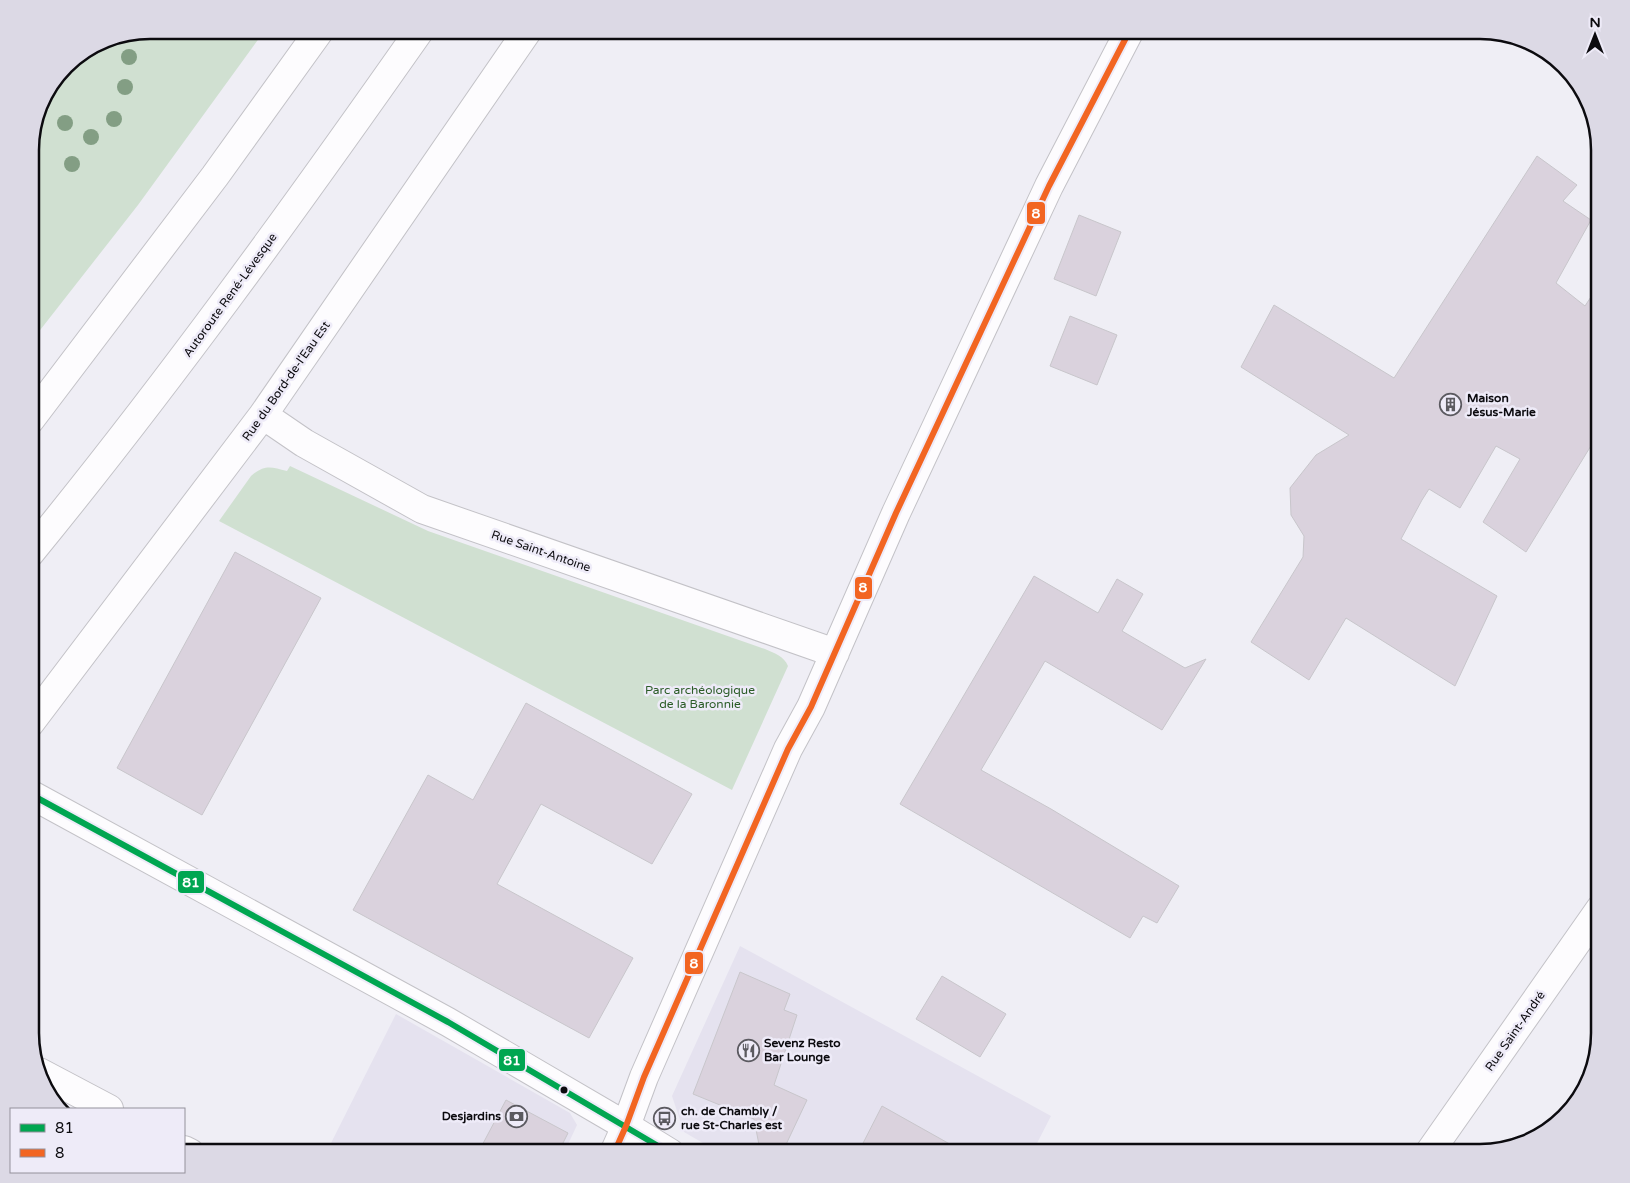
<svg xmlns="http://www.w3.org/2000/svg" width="1630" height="1183" font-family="'Varela Round',sans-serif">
  <rect width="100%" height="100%" fill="#efeef5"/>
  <!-- built -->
  <path fill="#e5e2ef" d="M740 946 1051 1116 1032 1153H720L684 1132 672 1096Z
    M396 1014 570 1113 577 1125 564 1153H326Z"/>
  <!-- green -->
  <path fill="#d0e0d1" d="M149 30H265L138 205 30 343V141L42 97 70 60 104 39Z
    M290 466 428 531 765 649C774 653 784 656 788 666L732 790 219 521 251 476C265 464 271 467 287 471Z"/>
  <!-- building -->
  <path fill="#dad2dd" stroke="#c8c6cb" d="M1537 156 1577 185 1563 201 1591 220 1556 283 1585 306 1600 283V431L1526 552 1483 522 1520 459 1496 446 1460 508 1429 489 1422 500 1401 539 1497 596 1455 686 1346 618 1309 680 1251 642 1303 557 1304 536 1291 515 1290 488 1316 455 1349 435 1241 367 1274 305 1394 378Z
    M1079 215 1121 232 1096 296 1054 279Z
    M1070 316 1117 335 1097 385 1050 366Z
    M235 552 321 598 202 815 117 768Z
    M1034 576 1098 613 1117 579 1143 594 1122 631 1185 668 1206 659 1162 730 1045 661 981 770 1051 809 1179 886 1157 923 1143 916 1130 938 900 804Z
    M526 703 692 794 652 864 541 804 497 884 633 958 589 1038 353 910 428 775 473 800Z
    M740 972 790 994 784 1010 797 1015 774 1085 807 1100 782 1153H767L760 1150 754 1119 693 1094Z
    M942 976 1006 1014 980 1057 916 1019Z
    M506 1100 568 1133 558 1153H478Z
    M882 1106 964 1152V1153H858Z"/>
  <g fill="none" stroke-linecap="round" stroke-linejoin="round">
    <defs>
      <path id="minor" d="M263 415 304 443 422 509 835 653
        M30 723 263 415 528 30
        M30 794 448 1022 626 1126
        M39 1072 109 1109
        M184 1150 190 1153
        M614 1153 626 1126 644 1077 788 749 811 707 896 513 1049 186 1130 30
        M1429 1153 1600 909"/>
      <path id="major" d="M626 1126 670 1153"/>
      <path id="highway" d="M30 420 215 176 320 30
        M30 553C168 384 295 208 420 30"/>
    </defs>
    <!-- minor casing -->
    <use href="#minor" stroke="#c3c2c7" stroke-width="30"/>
    <!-- major casing -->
    <use href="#major" stroke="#c3c2c7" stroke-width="30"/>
    <!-- highway casing -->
    <use href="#highway" stroke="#c3c2c7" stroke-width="30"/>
    <!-- minor -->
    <use href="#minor" stroke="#fdfcfe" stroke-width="28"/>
    <!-- major -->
    <use href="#major" stroke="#fdfcfe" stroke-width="28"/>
    <!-- highway -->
    <use href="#highway" stroke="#fdfcfe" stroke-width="28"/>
    <defs>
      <path id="bus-1" d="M30 794 448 1022 670 1153"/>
      <path id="bus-2" d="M614 1153 626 1126 644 1077 788 749 811 707 896 513 1049 186 1130 30"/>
    </defs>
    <!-- bus-1 casing -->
    <use href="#bus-1" stroke="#eeebf8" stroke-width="10"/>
    <!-- bus-2 casing -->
    <use href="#bus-2" stroke="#eeebf8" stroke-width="10"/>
    <!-- bus-1 -->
    <use href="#bus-1" stroke="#00a651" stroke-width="6"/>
    <!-- bus-2 -->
    <use href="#bus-2" stroke="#f26522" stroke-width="6"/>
  </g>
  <!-- trees -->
  <g fill="#839e84">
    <circle cx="129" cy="57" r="8"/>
    <circle cx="125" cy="87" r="8"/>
    <circle cx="114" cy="119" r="8"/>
    <circle cx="65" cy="123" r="8"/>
    <circle cx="91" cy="137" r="8"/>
    <circle cx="72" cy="164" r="8"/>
  </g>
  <!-- icons -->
  <defs>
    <symbol id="building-ring" viewBox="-11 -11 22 22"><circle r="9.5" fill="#eeebf8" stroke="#5b5a60" stroke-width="1.5"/><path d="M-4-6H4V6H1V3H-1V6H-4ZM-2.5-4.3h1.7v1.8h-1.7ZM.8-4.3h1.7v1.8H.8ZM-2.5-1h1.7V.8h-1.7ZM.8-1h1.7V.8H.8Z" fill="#5b5a60"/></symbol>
    <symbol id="restaurant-ring" viewBox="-11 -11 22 22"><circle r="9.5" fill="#eeebf8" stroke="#5b5a60" stroke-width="1.5"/><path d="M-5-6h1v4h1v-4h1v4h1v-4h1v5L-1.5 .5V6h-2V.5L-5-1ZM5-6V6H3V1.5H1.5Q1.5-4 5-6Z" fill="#5b5a60"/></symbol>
    <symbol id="bank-ring" viewBox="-11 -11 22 22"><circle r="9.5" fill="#eeebf8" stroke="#5b5a60" stroke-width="1.5"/><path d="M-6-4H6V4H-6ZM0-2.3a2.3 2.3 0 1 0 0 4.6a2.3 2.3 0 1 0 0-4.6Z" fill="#5b5a60"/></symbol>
    <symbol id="bus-ring" viewBox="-11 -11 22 22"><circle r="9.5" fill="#eeebf8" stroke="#5b5a60" stroke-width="1.5"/><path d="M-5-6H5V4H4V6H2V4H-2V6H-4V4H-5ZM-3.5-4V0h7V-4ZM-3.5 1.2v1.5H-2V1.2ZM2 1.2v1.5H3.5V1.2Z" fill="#5b5a60"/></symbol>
  </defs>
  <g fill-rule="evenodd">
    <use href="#building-ring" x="1438" y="392" width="25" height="25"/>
    <use href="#restaurant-ring" x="736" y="1038" width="25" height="25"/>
    <use href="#bank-ring" x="504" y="1104" width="25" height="25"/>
    <use href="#bus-ring" x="652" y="1106" width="25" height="25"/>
  </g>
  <!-- markers -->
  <circle fill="#0c0b0f" stroke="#eeebf8" stroke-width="2" cx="564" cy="1090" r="4.5"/>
  <g text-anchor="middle" stroke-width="5" stroke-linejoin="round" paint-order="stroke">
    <!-- street labels -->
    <g font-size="12" fill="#0c0b0f" stroke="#eeebf8">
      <text transform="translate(230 295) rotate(-54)" y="4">Autoroute René-Lévesque</text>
      <text transform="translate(286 381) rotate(-55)" y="4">Rue du Bord-de-l'Eau Est</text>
      <text transform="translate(541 551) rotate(19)" y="4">Rue Saint-Antoine</text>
      <text transform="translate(1515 1031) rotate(-55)" y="4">Rue Saint-André</text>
    </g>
    <!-- poi labels -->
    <g font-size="12" font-weight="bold" fill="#0c0b0f" stroke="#eeebf8" text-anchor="start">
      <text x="1467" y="402">Maison<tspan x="1467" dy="14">Jésus-Marie</tspan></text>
      <text x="764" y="1047">Sevenz Resto<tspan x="764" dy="14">Bar Lounge</tspan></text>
      <text x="681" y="1115">ch. de Chambly /<tspan x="681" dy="14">rue St-Charles est</tspan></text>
      <text x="501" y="1120" text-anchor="end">Desjardins</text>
    </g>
    <!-- park labels -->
    <g font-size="12" fill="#2b5c27" stroke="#eeebf8">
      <text x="700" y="694">Parc archéologique<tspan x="700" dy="14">de la Baronnie</tspan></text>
    </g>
  </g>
  <!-- crop -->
  <path d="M0 0H1630V1183H0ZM150 39H1480A111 111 0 0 1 1591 150V1033A111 111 0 0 1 1480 1144H150A111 111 0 0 1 39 1033V150A111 111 0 0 1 150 39Z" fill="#dcd9e5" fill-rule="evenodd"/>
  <path fill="none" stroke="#0c0b0f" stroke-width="2.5" d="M150 39H1480A111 111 0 0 1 1591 150V1033A111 111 0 0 1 1480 1144H150A111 111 0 0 1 39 1033V150A111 111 0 0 1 150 39Z"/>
  <g stroke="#eeebf8" stroke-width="2">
    <rect x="1026" y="201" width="20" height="24" rx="5" fill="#f26522"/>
    <rect x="854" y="576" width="19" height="24" rx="5" fill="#f26522"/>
    <rect x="177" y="870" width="28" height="24" rx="5" fill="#00a651"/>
    <rect x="684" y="951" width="20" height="24" rx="5" fill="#f26522"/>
    <rect x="498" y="1048" width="28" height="24" rx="5" fill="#00a651"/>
  </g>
  <g font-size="14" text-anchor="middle" font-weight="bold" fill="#fff">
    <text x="1036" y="218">8</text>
    <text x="863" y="592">8</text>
    <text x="191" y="887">81</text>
    <text x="694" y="968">8</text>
    <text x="512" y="1065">81</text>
  </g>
  <!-- legend -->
  <rect x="10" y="1108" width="175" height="65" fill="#eeebf8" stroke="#94919b"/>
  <rect x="20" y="1124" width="25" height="8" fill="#00a651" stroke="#94919b"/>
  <text x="55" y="1133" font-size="15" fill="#0c0b0f">81</text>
  <rect x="20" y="1149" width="25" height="8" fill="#f26522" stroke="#94919b"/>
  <text x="55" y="1158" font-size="15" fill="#0c0b0f">8</text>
  <!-- north arrow -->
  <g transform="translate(1595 35)" stroke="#eeebf8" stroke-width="4" paint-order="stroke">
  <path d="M0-4L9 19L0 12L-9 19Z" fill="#0c0b0f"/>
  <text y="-8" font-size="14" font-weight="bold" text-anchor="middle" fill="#0c0b0f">N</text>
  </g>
</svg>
